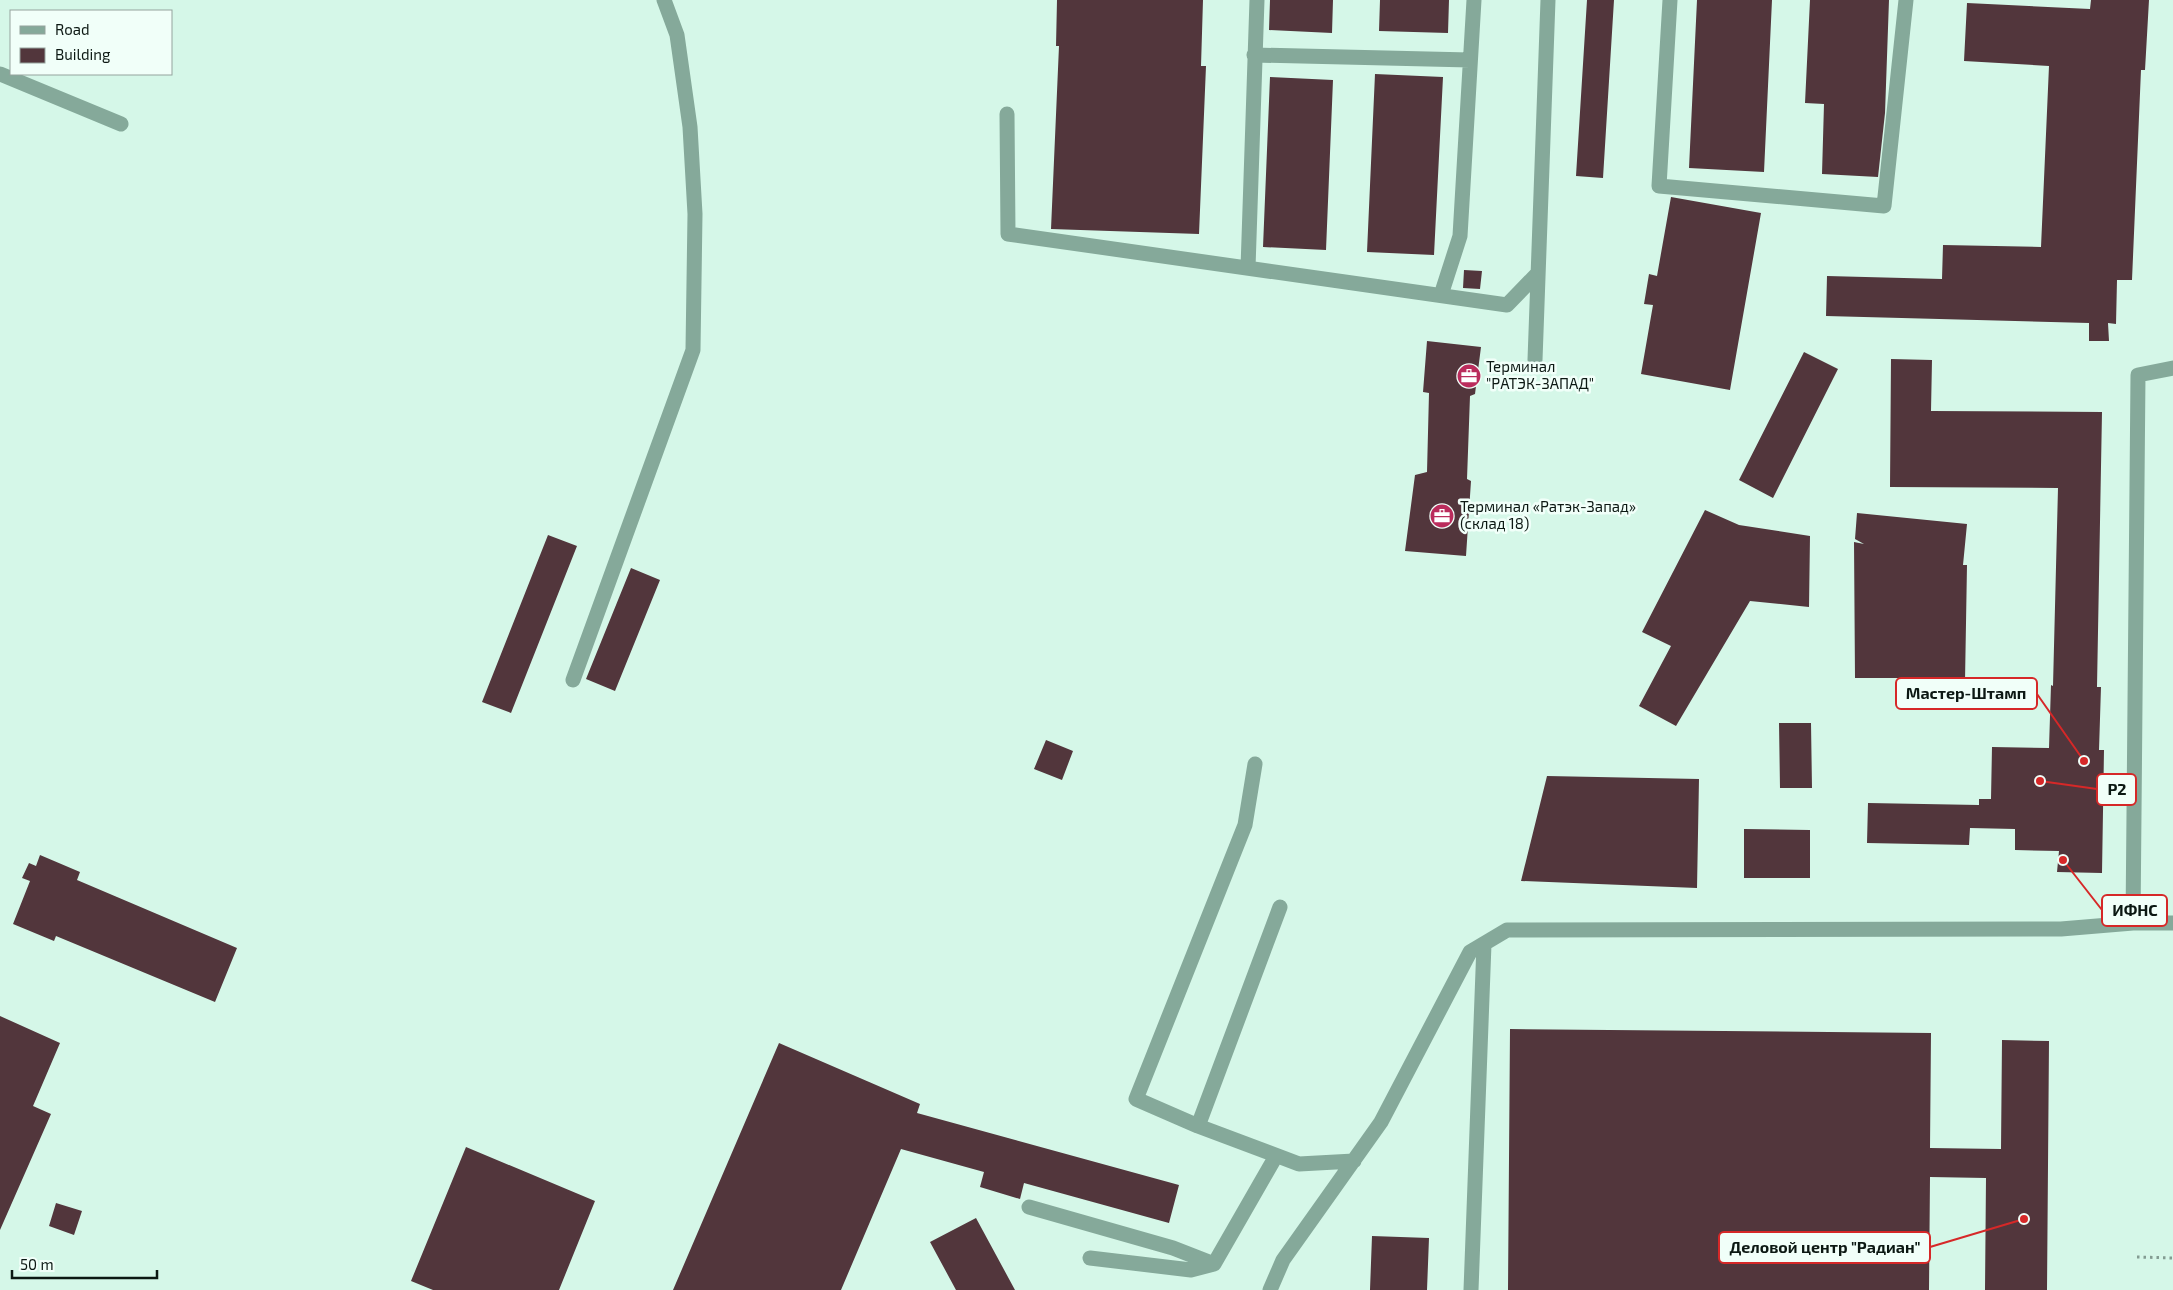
<svg xmlns="http://www.w3.org/2000/svg" width="2173" height="1290" font-family="'Exo 2',sans-serif">
  <rect width="100%" height="100%" fill="#d5f7e8"/>
  <!-- building -->
  <path fill="#52363c" d="M1057 0H1203L1201 66H1206L1199 234 1051 229 1059 46H1056Z
    M1270 0H1333L1332 33 1269 30Z
    M1380 0H1449L1448 33 1379 31Z
    M1587 0H1614L1603 178 1576 176Z
    M1697 0H1772L1764 172 1689 168Z
    M1810 0H1889L1885 113 1878 177 1822 174 1824 104 1805 103Z
    M2091 0H2149L2145 70H2141L2132 280H2117L2116 324 2108 323 2109 341H2089V323L1826 316 1827 276 1942 279 1943 245 2041 247 2049 66 1964 61 1967 3 2090 9Z
    M1375 74 1443 77 1434 255 1367 252Z
    M1270 77 1333 80 1326 250 1263 247Z
    M1671 197 1761 213 1730 390 1641 374 1653 305 1644 304 1649 274 1657 276Z
    M1464 270 1482 271 1480 289 1463 288Z
    M1427 341 1481 347 1475 394 1470 396 1467 479 1471 481 1466 556 1405 551 1415 475 1427 472 1429 393 1423 392Z
    M1804 352 1838 369 1773 498 1739 480Z
    M1891 359 1932 360 1931 411 2102 412 2097 687H2101L2099 750H2104L2102 873 2057 872 2059 851 2015 850V829L1970 828 1969 845 1867 843 1868 803 1979 805V799H1991L1992 747 2049 748 2051 685 2053 686 2058 488 1890 487Z
    M1705 510 1739 525 1810 536 1809 607 1750 601 1676 726 1639 706 1671 646 1642 632Z
    M1857 513 1967 524 1963 565H1967L1965 681 1920 680V678H1855L1854 542 1864 544 1855 539Z
    M548 535 577 546 511 713 482 702Z
    M631 568 660 580 615 691 586 679Z
    M1779 723H1811L1812 788H1780Z
    M1046 740 1073 751 1062 780 1034 769Z
    M1547 776 1699 779 1697 888 1521 881Z
    M1744 829 1810 830V878H1744Z
    M40 855 80 872 77 880 237 948 215 1002 56 936 54 941 13 924 30 881 22 878 29 863 36 866Z
    M0 1016 60 1043 33 1106 51 1114 0 1230Z
    M1510 1029 1931 1033 1930 1148 2001 1149 2002 1040 2049 1041 2047 1290H1985L1986 1178 1930 1177 1929 1290H1508Z
    M779 1043 920 1104 917 1113 1179 1185 1169 1223 1024 1183 1020 1199 980 1187 984 1172 901 1149 841 1290H673Z
    M466 1147 595 1201 559 1290H433L411 1281Z
    M56 1203 82 1211 74 1235 49 1226Z
    M976 1218 1015 1290H956L930 1242Z
    M1372 1236 1429 1238 1427 1290H1370Z"/>
  <g fill="none" stroke-linecap="round" stroke-linejoin="round">
    <!-- path -->
    <path stroke="#839c92" stroke-width="3" stroke-dasharray="2.5 4" stroke-linecap="butt" d="M2137 1257 2173 1258"/>
    <!-- minor -->
    <path stroke="#85a99a" stroke-width="15" d="M1670 0 1659 186 1884 206 1906 0
      M1254 55 1470 60
      M0 74 121 124
      M1007 114 1008 234 1507 305 1538 273
      M1248 268 1257 0
      M1441 295 1460 236 1474 0
      M1535 360 1548 0
      M573 680 693 350 695 214 690 127 677 35 664 0
      M1255 764 1245 825 1136 1099 1198 1126 1299 1164 1354 1161
      M2133 923 2138 375 2173 368
      M1198 1126 1280 907
      M1029 1207 1173 1248 1214 1264
      M1090 1258 1191 1270 1214 1264 1276 1156
      M1270 1290 1283 1260 1381 1122 1470 952 1507 930 2061 929 2133 923H2173
      M1471 1290 1484 944"/>
  </g>
  <!-- icons -->
  <defs>
    <symbol id="office-disc" viewBox="-11 -11 22 22"><circle r="9.5" fill="#ba2c5c" stroke="#f1fff9"/><path d="M-6-3h4V-5.5h4V-3h4V5H-6ZM-1-4.5V-3h2v-1.5ZM-6 0V1H6V0Z" fill="#fff"/></symbol>
  </defs>
  <g fill-rule="evenodd">
    <use href="#office-disc" x="1455" y="362" width="28" height="28"/>
    <use href="#office-disc" x="1428" y="502" width="28" height="28"/>
  </g>
  <g text-anchor="middle" stroke-width="5" stroke-linejoin="round" paint-order="stroke">
    <!-- poi labels -->
    <g font-size="15" fill="#0c1813" stroke="#f1fff9" text-anchor="start">
      <text x="1486" y="372">Терминал<tspan x="1486" dy="17">"РАТЭК-ЗАПАД"</tspan></text>
      <text x="1460" y="512">Терминал «Ратэк-Запад»<tspan x="1460" dy="17">(склад 18)</tspan></text>
    </g>
  </g>
  <!-- callouts -->
  <path fill="none" stroke="#d62828" stroke-width="2" d="M2084 761L2037 694M2040 781L2097 789M2063 860L2102 910M2024 1219L1930 1247"/>
  <g fill="#d62828" stroke="#f1fff9" stroke-width="2">
    <circle cx="2084" cy="761" r="5"/>
    <circle cx="2040" cy="781" r="5"/>
    <circle cx="2063" cy="860" r="5"/>
    <circle cx="2024" cy="1219" r="5"/>
  </g>
  <g fill="#f1fff9" stroke="#d62828" stroke-width="2">
    <rect x="1896" y="678" width="141" height="31" rx="5"/>
    <rect x="2097" y="774" width="39" height="31" rx="5"/>
    <rect x="2102" y="895" width="65" height="31" rx="5"/>
    <rect x="1719" y="1232" width="211" height="31" rx="5"/>
  </g>
  <g font-size="16" text-anchor="middle" font-weight="bold" fill="#0c1813">
    <text x="1966" y="699">Мастер-Штамп</text>
    <text x="2117" y="795">Р2</text>
    <text x="2135" y="916">ИФНС</text>
    <text x="1825" y="1253">Деловой центр "Радиан"</text>
  </g>
  <!-- legend -->
  <rect x="10" y="10" width="162" height="65" fill="#f1fff9" stroke="#95a39d"/>
  <rect x="20" y="26" width="25" height="8" fill="#85a99a" stroke="#95a39d"/>
  <text x="55" y="35" font-size="15" fill="#0c1813">Road</text>
  <rect x="20" y="48" width="25" height="15" fill="#52363c" stroke="#95a39d"/>
  <text x="55" y="60" font-size="15" fill="#0c1813">Building</text>
  <!-- scale -->
  <path d="M12 1270v8h145v-8" fill="none" stroke="#0c1813" stroke-width="2.5"/>
  <text x="20" y="1270" font-size="15" fill="#0c1813" stroke="#f1fff9" stroke-width="4" paint-order="stroke">50 m</text>
</svg>
